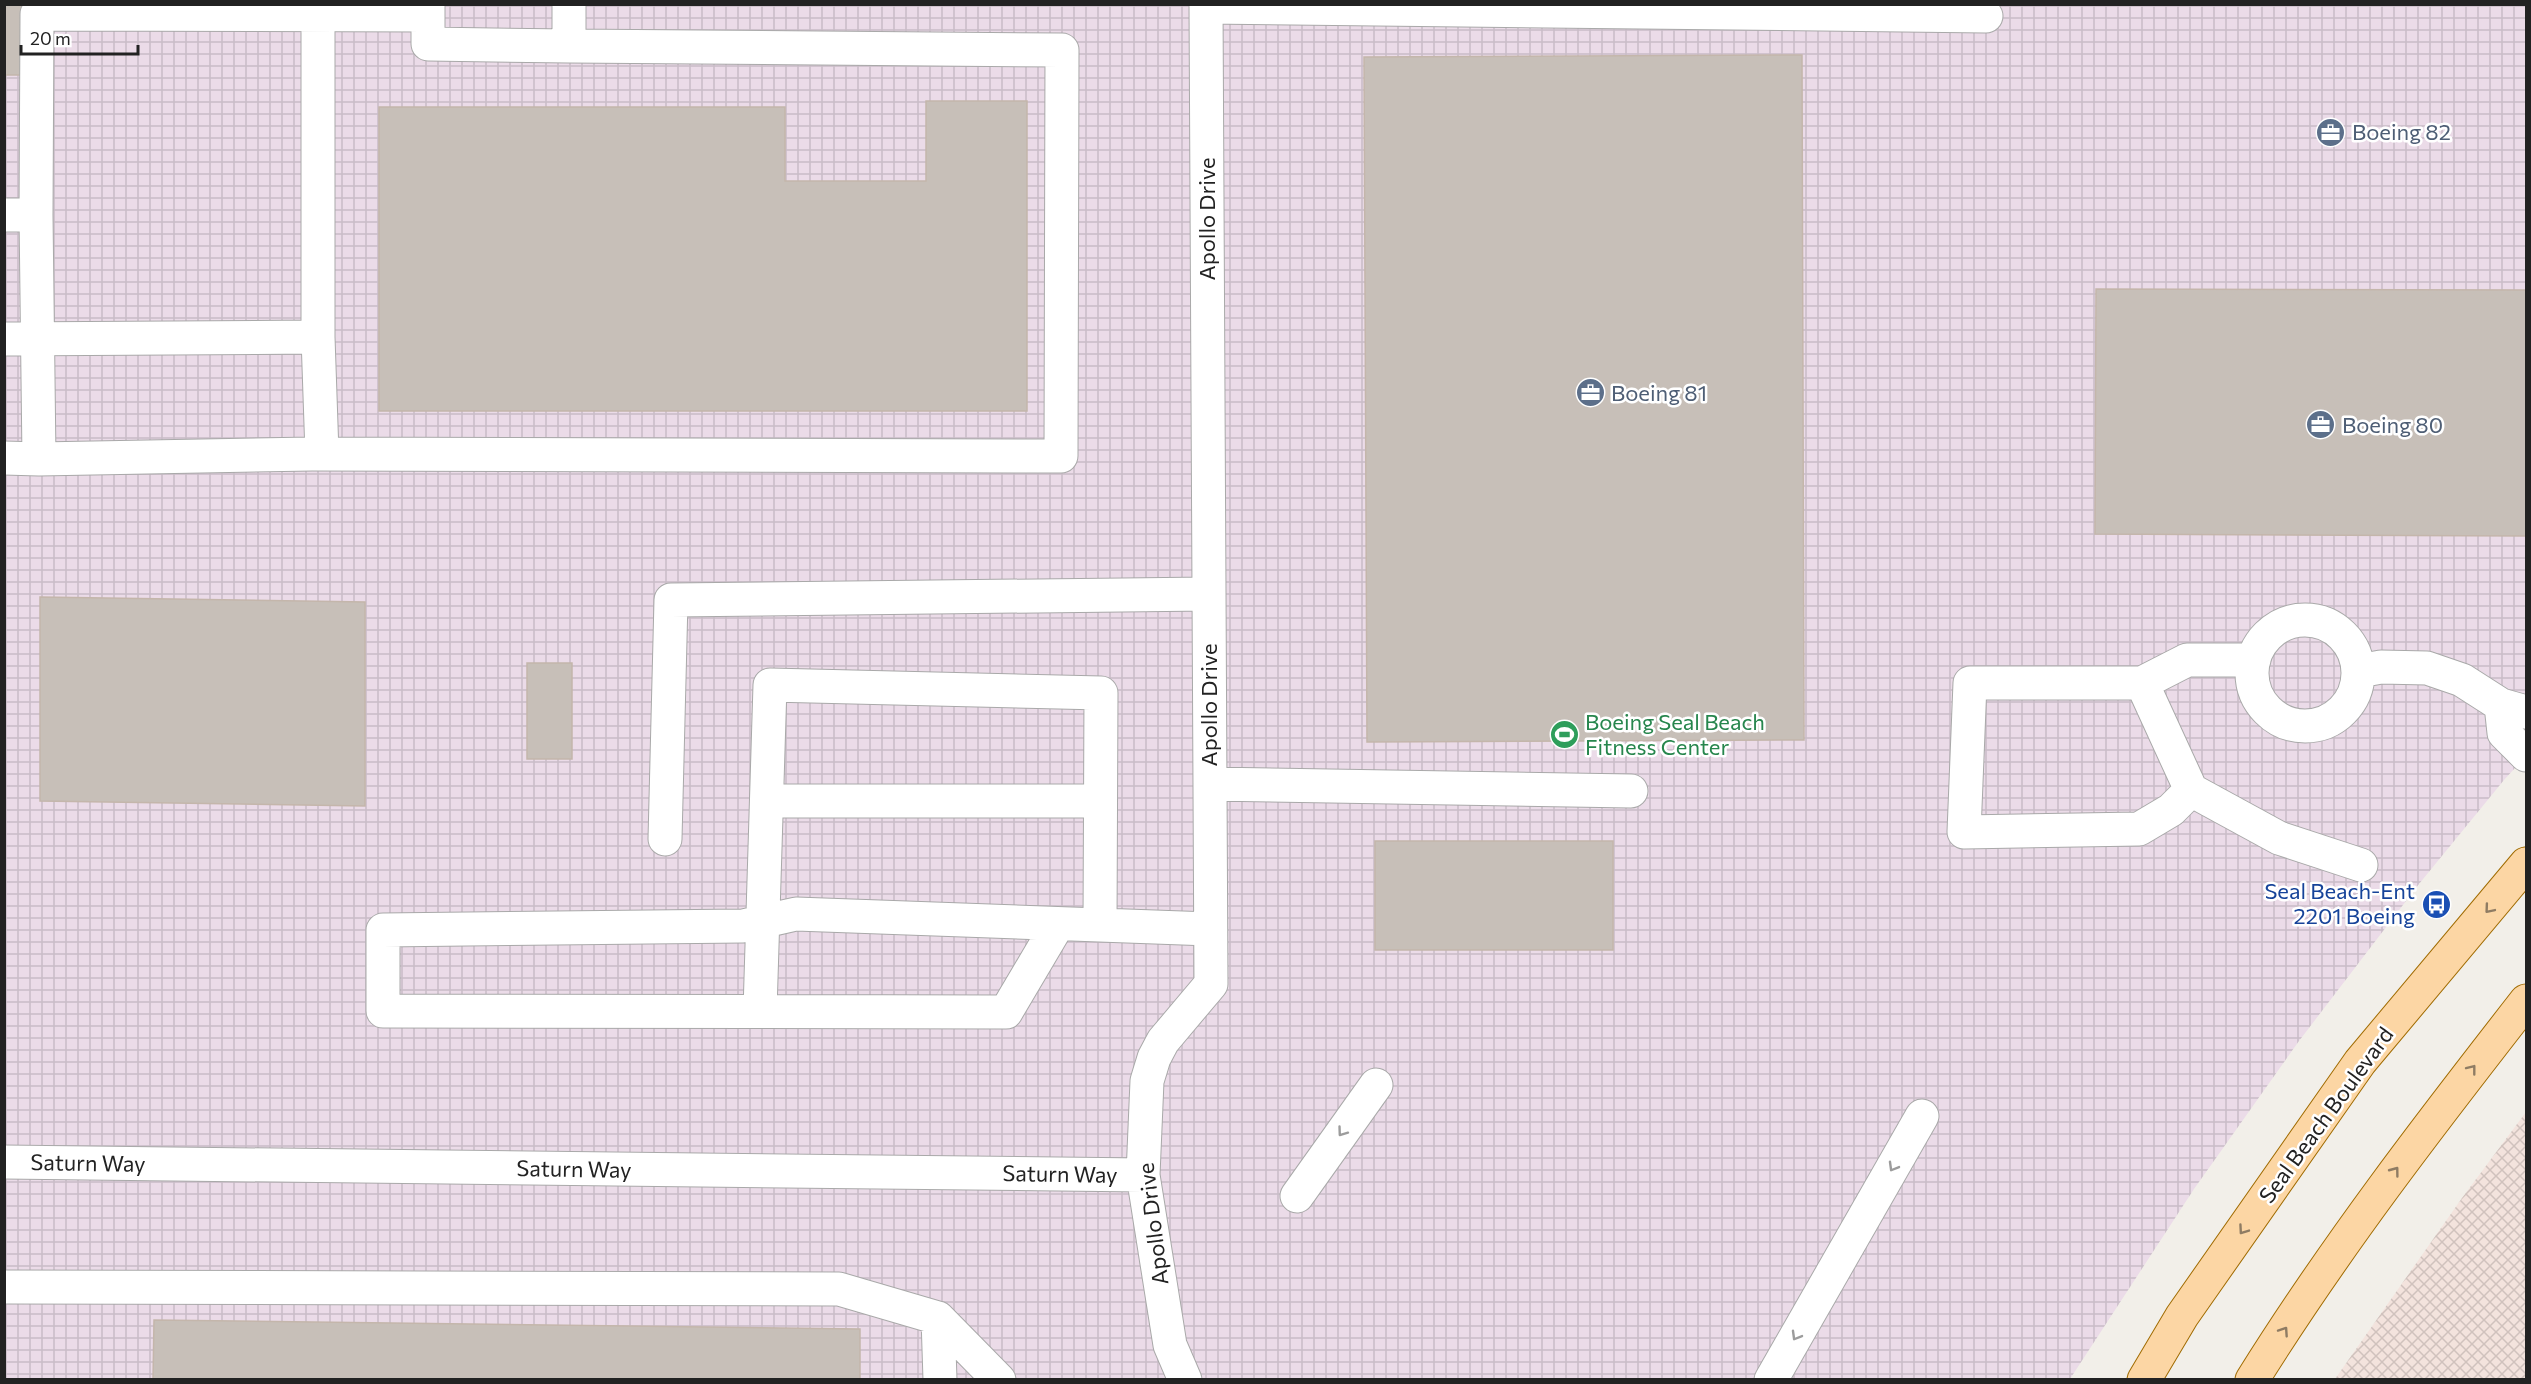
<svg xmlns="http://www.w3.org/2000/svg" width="2531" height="1384" font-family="Commissioner,sans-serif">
  <defs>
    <pattern id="industrial-grid" width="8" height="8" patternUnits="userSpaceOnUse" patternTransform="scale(1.5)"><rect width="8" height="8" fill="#ebdbe8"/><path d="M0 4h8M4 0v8" fill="none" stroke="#c9bcc7"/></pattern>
    <pattern id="military-cross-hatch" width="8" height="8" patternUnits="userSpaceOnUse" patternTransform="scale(1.5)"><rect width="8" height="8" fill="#f3e3dd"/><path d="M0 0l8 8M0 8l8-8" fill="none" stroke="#d0c2bd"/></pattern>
  </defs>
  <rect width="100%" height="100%" fill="#f2efe9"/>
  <!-- industrial -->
  <path fill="url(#industrial-grid)" d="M5 5H2526V756L2504 780 2419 884 2299 1041 2194 1189 2070 1379 5 1380Z"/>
  <!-- military -->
  <path fill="url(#military-cross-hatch)" d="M2526 1112V1379H2335L2462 1198Z"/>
  <!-- building -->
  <path fill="#c7bfb8" stroke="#c4b6ab" stroke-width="1.5" d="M4 4H28L29 75H4Z
    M1802 55 1804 740 1367 742 1364 57Z
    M926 101H1027V411H379V107H785V181H926Z
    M2096 289 2526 290V536L2095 534Z
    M40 597 365 602V806L40 801Z
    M527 663H572V759H527Z
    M1375 841H1613V950H1375Z
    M154 1320 860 1329V1380H153Z"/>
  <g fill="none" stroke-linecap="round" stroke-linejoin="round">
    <defs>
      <path id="minor" d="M428 4V44L569 46V4
        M1206 7 1986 16
        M4 215H36
        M318 337 322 454
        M4 339 318 337V14
        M4 458 39 459 36 215 37 14 428 15
        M39 459 312 454 1061 456 1062 50 569 46
        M2252 673a53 53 0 1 1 106 0a53 53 0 1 1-106 0Z
        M2254 660H2187L2142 683 2191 790 2279 838 2361 865
        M2359 671 2381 667 2427 668 2462 680 2501 705 2526 712
        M2142 683H1970L1964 832 2139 829 2171 810 2191 790
        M2501 705 2504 733 2526 755
        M1210 784 1631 791
        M767 801H1100
        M665 839 671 600 1208 594
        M1058 924 1006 1012 383 1011V930L743 926 796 914 1210 929
        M760 1011 770 685 1101 693 1100 925
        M4 1162 1143 1175
        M1297 1196 1376 1085
        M4 1287 839 1289 938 1318 999 1380
        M938 1318 940 1380
        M1185 1380 1170 1345 1143 1175 1147 1081 1154 1058 1163 1041 1211 984 1206 4
        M1771 1380 1922 1116"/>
      <path id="major" d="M2144 1380 2182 1316 2360 1062 2526 864
        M2252 1380C2335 1247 2430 1124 2526 1001"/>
    </defs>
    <!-- minor casing -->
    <use href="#minor" stroke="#a9a9a9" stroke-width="35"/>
    <!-- major casing -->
    <use href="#major" stroke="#a06b00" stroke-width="35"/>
    <!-- minor -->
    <use href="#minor" stroke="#fff" stroke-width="33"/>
    <!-- major -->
    <use href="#major" stroke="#fcd6a4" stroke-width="33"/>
  </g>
  <!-- one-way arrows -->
  <defs><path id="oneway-chevron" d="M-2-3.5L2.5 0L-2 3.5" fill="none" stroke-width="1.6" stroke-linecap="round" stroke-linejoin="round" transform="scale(1.5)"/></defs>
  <g stroke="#8f7c63">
    <use href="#oneway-chevron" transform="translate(2489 909) rotate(130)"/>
    <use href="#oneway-chevron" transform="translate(2472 1069) rotate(-52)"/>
    <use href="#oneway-chevron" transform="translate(2395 1171) rotate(-53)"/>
    <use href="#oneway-chevron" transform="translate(2243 1230) rotate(125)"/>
    <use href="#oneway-chevron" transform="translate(2284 1331) rotate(-56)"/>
  </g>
  <g stroke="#9c9c9c">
    <use href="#oneway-chevron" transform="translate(1342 1132) rotate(126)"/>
    <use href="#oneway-chevron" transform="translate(1893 1167) rotate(120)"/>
    <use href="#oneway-chevron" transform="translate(1796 1336) rotate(120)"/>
  </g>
  <!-- icons -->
  <defs>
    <symbol id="office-disc" viewBox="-11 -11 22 22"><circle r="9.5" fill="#5c6f8a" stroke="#fff"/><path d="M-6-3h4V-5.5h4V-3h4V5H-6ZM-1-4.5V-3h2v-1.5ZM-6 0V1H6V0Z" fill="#fff"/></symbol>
    <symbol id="stadium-disc" viewBox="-11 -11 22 22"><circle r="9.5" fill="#2e9e5b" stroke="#fff"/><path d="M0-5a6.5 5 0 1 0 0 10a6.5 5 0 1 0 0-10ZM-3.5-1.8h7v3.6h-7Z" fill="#fff"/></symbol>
    <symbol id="bus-disc" viewBox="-11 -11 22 22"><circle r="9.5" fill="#1a4fb4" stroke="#fff"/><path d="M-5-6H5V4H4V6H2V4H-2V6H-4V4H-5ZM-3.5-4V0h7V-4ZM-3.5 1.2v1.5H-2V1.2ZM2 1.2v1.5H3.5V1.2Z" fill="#fff"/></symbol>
  </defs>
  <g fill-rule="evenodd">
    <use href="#office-disc" x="2314" y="116" width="33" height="33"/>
    <use href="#office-disc" x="1574" y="376" width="33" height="33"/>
    <use href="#office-disc" x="2304" y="408" width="33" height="33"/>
    <use href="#stadium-disc" x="1548" y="718" width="33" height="33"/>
    <use href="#bus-disc" x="2420" y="888" width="33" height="33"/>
  </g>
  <g text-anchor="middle" stroke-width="5" stroke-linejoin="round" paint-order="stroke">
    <!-- service labels -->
    <g font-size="22" fill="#4e5e75" stroke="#fff" text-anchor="start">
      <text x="2352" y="140">Boeing 82</text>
      <text x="1611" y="401">Boeing 81</text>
      <text x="2342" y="433">Boeing 80</text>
    </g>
    <!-- street labels -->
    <g font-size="22" fill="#222" stroke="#fff">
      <text transform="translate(1207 219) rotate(-90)" y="8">Apollo Drive</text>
      <text transform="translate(1209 705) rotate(-90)" y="8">Apollo Drive</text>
      <text transform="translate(2326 1115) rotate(-54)" y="8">Seal Beach Boulevard</text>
      <text transform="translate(88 1163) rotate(1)" y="8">Saturn Way</text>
      <text transform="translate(574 1169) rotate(1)" y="8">Saturn Way</text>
      <text transform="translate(1060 1174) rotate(1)" y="8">Saturn Way</text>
      <text transform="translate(1153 1224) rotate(-97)" y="8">Apollo Drive</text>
    </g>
    <!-- leisure labels -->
    <g font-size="22" fill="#27864d" stroke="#fff" text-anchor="start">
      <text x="1585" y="730">Boeing Seal Beach<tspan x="1585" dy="25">Fitness Center</tspan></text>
    </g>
    <!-- transit labels -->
    <g font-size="22" fill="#164399" stroke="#fff" text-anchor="end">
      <text x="2415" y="899">Seal Beach-Ent<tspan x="2415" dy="25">2201 Boeing</tspan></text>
    </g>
  </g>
  <!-- border -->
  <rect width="2531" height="1384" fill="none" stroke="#222222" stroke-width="12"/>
  <!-- scale -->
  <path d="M21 45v9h117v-9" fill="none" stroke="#222222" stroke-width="3"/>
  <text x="30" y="45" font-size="18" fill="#222222" stroke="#ffffff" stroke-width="4.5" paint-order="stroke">20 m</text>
</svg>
